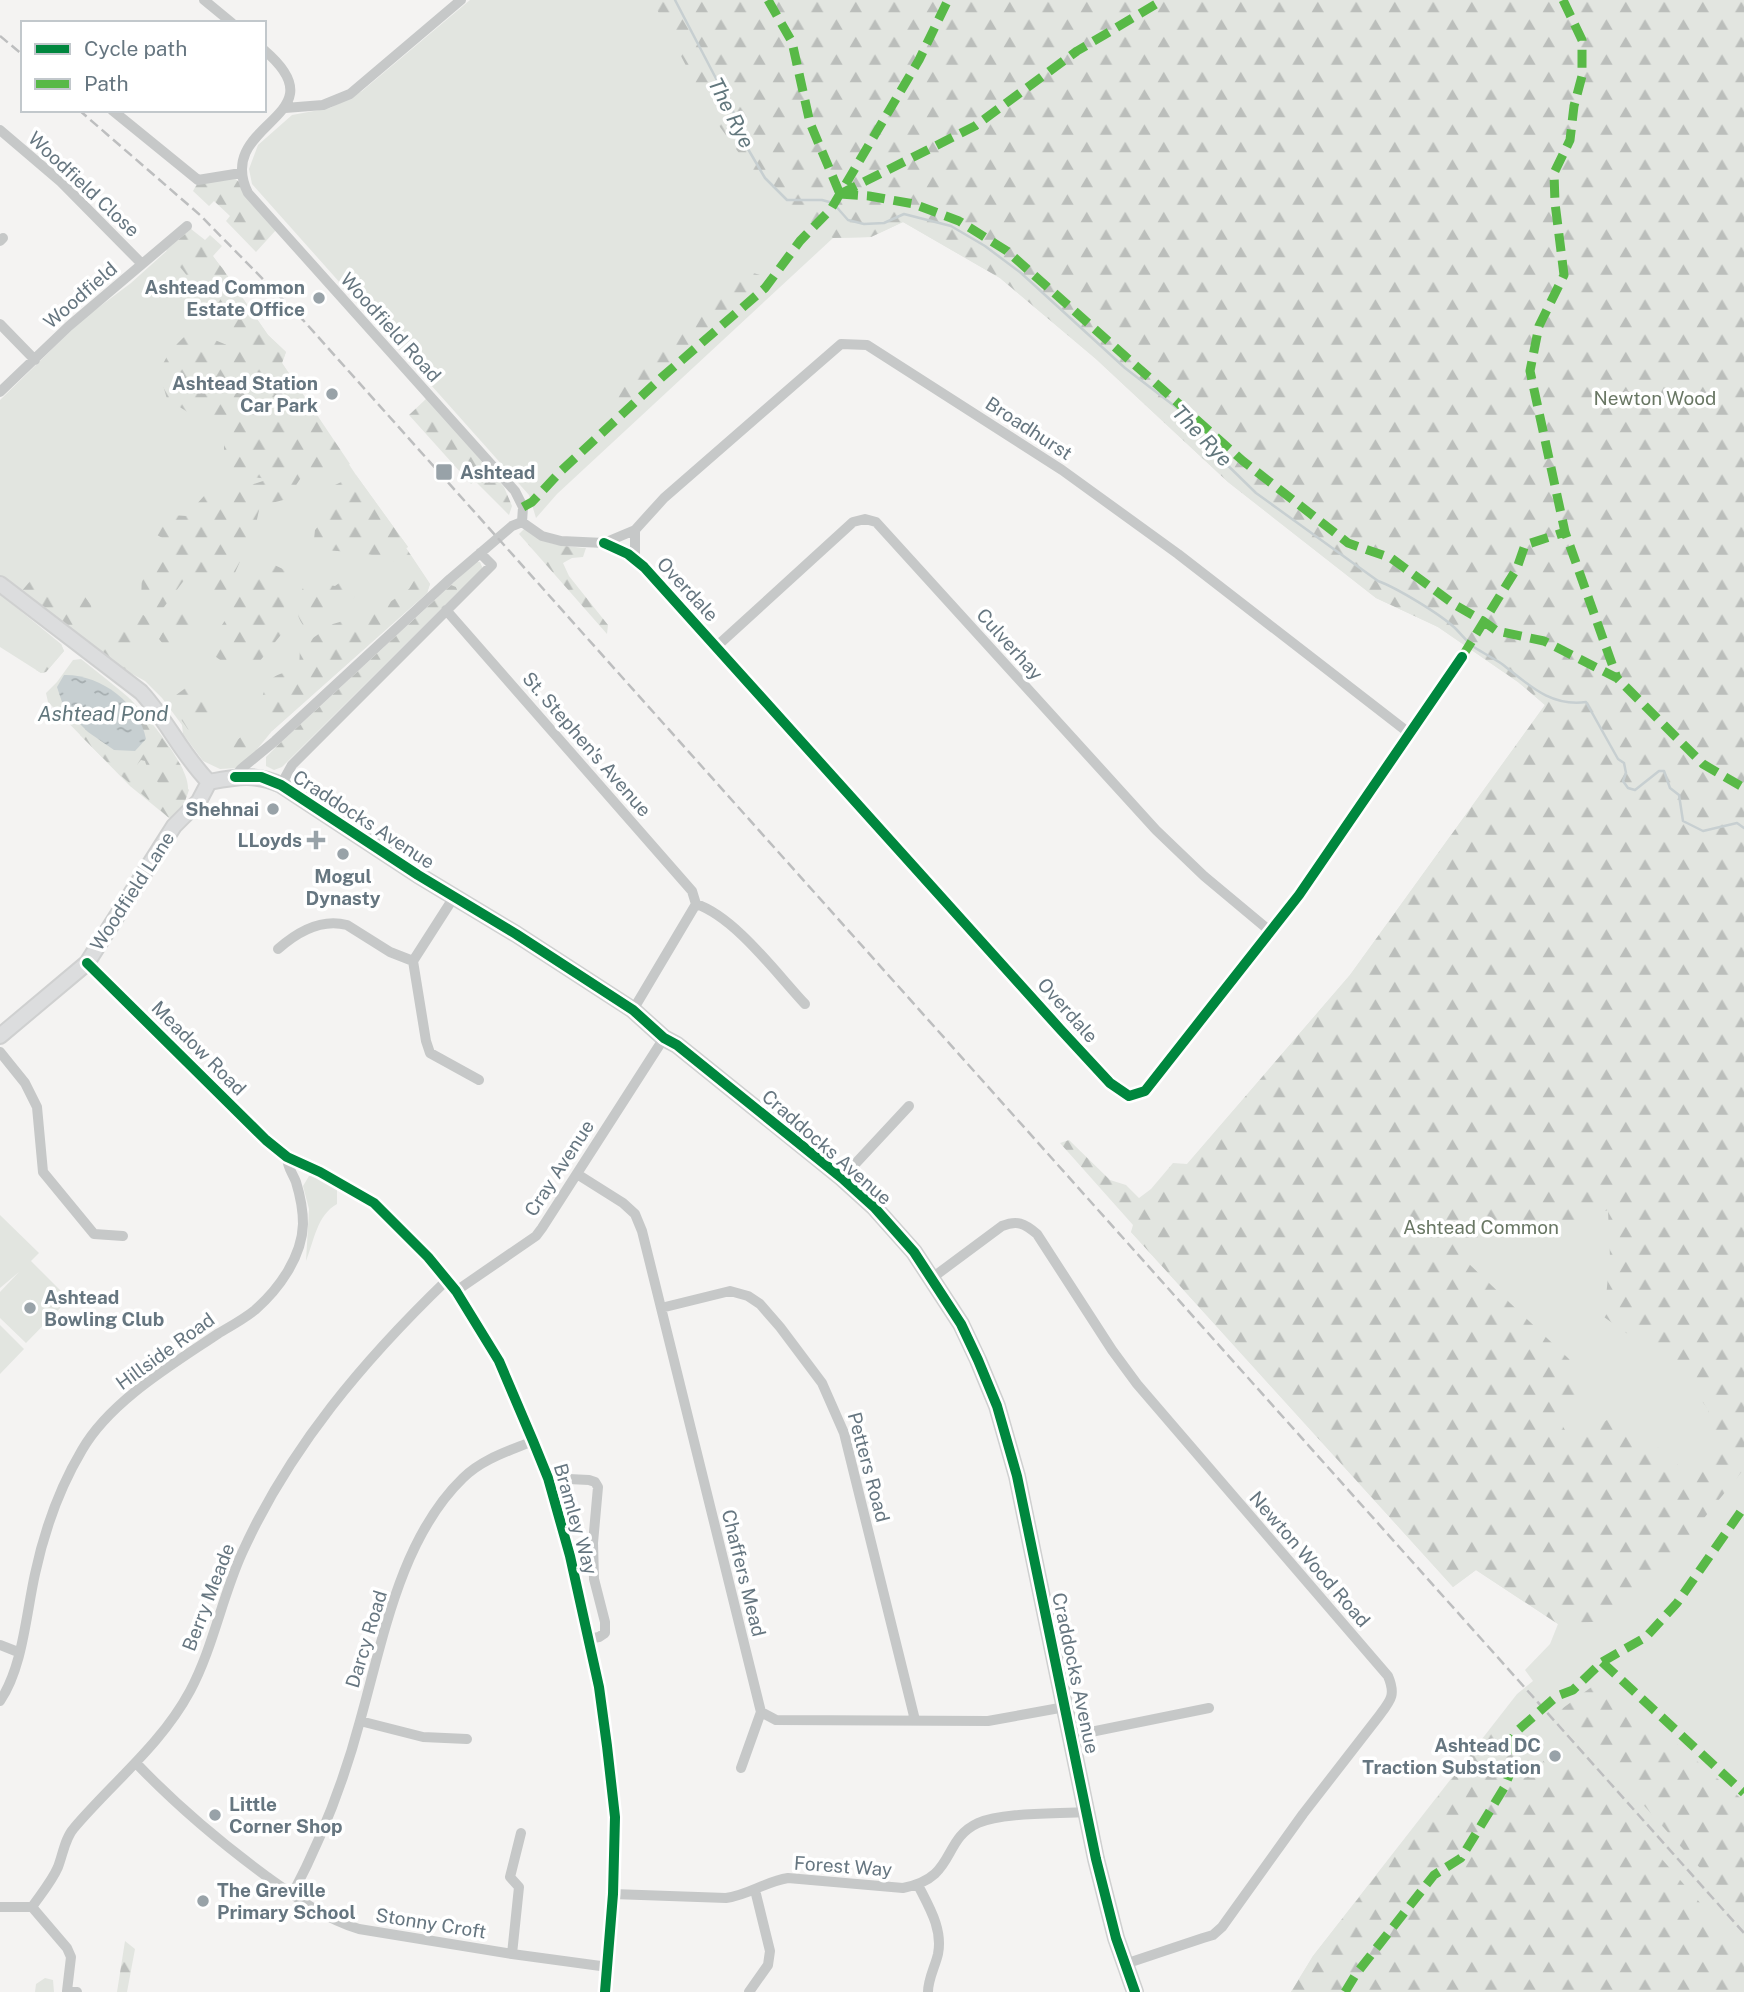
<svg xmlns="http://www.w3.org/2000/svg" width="1744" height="1992" font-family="'Public Sans',sans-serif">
  <defs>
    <pattern id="forest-firs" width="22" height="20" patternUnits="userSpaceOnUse" patternTransform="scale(1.75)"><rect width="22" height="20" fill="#e2e5e0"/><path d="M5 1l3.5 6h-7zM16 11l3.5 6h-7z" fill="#bbbebb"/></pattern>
    <pattern id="water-ripples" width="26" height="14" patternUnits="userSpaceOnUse" patternTransform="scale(1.75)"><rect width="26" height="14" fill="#c7cfd1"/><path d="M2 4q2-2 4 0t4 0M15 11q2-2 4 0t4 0" fill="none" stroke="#a5adaf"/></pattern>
  </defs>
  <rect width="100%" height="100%" fill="#f4f3f2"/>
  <!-- green -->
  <path fill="#e2e5e0" d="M470 0H1744V1992H1291L1313 1956 1517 1694 1533 1681 1525 1670 1550 1644 1558 1624 1476 1570 1453 1587 1131 1232 1134 1226 1350 975 1545 705 1518 682 1438 627 1376 598 1228 482 1096 359 1000 278 903 222 871 237 833 238 557 494 536 518 529 495 252 184 249 169 258 145 292 115 330 108 362 91Z
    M191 229 205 240 210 235 222 246 213 256 268 335 286 352 282 363 356 475 408 547 406 548 430 584 427 593 272 731 250 758 238 768 220 769 203 761 183 734 182 725 162 698 145 681 125 670 77 636 0 576V400L83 319 131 283Z
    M476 562H480L483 569 458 592 451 585Z
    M0 594 61 644 64 651 46 672 41 673 0 647Z
    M81 659C97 672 113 684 128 697 145 713 188 764 188 788 188 798 181 809 175 817L169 818 130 786 48 702 46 693 57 682 73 660Z
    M309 1176H316L337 1186V1204C317 1215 314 1241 306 1261L309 1209 303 1186Z
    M0 1215 39 1253 31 1261 69 1299 26 1343 0 1318V1292L19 1272 0 1288Z
    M0 1325 24 1349 0 1374Z"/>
  <!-- forest -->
  <path fill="url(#forest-firs)" fill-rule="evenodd" d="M652 0H1744V1469L1674 1555 1609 1621 1558 1624 1476 1570 1453 1587 1131 1232 1133 1225 1060 1143 1069 1140 1110 1180 1126 1185 1139 1198 1151 1189 1173 1163 1187 1164 1350 975 1545 705 1518 682 1438 627 1376 598 1228 482 1096 359 1000 278 903 222 871 237 833 238 781 211 712 116ZM1608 1210 1610 1257 1604 1317 1678 1370 1708 1409 1717 1451 1687 1473 1619 1413 1571 1441 1560 1421 1584 1384 1569 1359 1468 1263 1501 1228 1578 1221Z
    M234 178 242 184 276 230 256 252 226 221 230 216 214 201 209 206 193 191 198 182Z
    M191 229 223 269 268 335 286 352 282 363 350 464 344 467 306 470 287 499 260 506 255 528 234 575 248 586 266 561 285 570 284 631 259 662H223L205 649 231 612 204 593 199 578 188 575 158 615 141 602 142 573 158 567 176 546 152 532 158 514 186 516 213 486 236 490 269 479 242 476 224 460V435L167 399 159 371 170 351 191 330 234 348 245 346 166 250Z
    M747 271 760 275 763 283 687 347 619 411 610 398 637 377 647 355 701 307 717 302Z
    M427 398 504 487 512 506 509 515 475 481 471 484 409 415Z
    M356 475 408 547 406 548 430 584 427 593 272 731 259 708C267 681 268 673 299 671L300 647 333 624 377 611 409 589 417 576C389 550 349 553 313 549L315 530 334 508 335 485Z
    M525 528C541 545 563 546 586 548L583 557 572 558 563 563 569 576 608 625 607 634 519 534Z
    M352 574 361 583C352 611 329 618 303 625 294 613 297 601 303 588L323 584 335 586Z
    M32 579 52 586 58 597 80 590 91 605 94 624 69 629 20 593Z
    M451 585 456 587 458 592 282 767 274 770 266 766V757L277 746Z
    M137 610 155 624 125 670 94 648 98 633 115 629 126 612Z
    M186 611 195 622 186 645 167 649 159 639 173 615Z
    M48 644H61L64 651 46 672 41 673 36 670 38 656Z
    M187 687 201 697 216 702 221 712 212 722 189 731 171 705 176 695Z
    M130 699 158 732 180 764 183 770 174 774 175 781H182L189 790 185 801 177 803 167 798C160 779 150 779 145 761L141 760 136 766 107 762 80 735 88 732 114 750 130 707 124 701Z
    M248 731 257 735 255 744 238 761 231 756 230 746Z
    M126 772C144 781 169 797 172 818H169L118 773Z
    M1601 1680 1744 1801V1917L1559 1711Z
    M1491 1729 1508 1741 1526 1742 1558 1777 1576 1761 1744 1953V1992H1291L1313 1956Z
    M125 1941 135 1949 127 1992H117Z
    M45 1978 53 1980 54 1992H35L36 1984Z"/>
  <!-- water -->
  <path fill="url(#water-ripples)" d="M64 675C100 674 139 703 146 739L135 751 114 750 88 732 64 708 57 687Z"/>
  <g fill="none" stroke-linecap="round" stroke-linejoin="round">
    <!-- stream -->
    <path stroke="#c7cfd1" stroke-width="2.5" d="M675 0 733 111 748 149 765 178 787 200H822L833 203 848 220 864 224 884 223 904 214 951 226 985 246 1021 273 1125 368 1177 408 1213 451 1256 493 1378 581C1397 588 1440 614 1455 628 1462 635 1467 642 1474 647 1483 653 1493 658 1502 664 1528 684 1550 707 1586 702L1618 759 1624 763 1626 773 1623 781 1628 788 1635 790 1659 771H1664L1670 788 1679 795 1683 821 1703 831 1737 823 1744 828"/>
    <defs>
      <path id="secondary" d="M0 584 141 692C167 720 182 755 209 782
        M209 782C236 777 256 773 281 785L418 875 516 934 633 1010 664 1038 677 1045 842 1178 874 1207 914 1252 961 1324 978 1360 997 1406 1017 1476 1096 1859 1116 1938 1135 1992
        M0 1036 87 963 174 826 199 801 209 782"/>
    </defs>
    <!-- secondary casing -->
    <use href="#secondary" stroke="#cfd0d0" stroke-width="18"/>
    <!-- street -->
    <path stroke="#c6c8c8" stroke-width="10" d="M204 0 232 23
      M264 50C344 118 213 121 248 193L515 491 523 507 522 522
      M285 108 323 105 350 94 461 0
      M112 110 198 180 241 173
      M0 130 61 182 142 264
      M0 241 3 238
      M0 324 35 360
      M0 392 69 326 187 226
      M522 522 542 536 561 541 604 543 635 530 664 498 841 344 867 345 1062 470 1178 554 1409 733
      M635 530V558
      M604 543 628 554 644 567 1060 1029 1110 1083 1129 1096 1145 1091 1299 895 1462 657
      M446 610 685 883 692 891 696 904C735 917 776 973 805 1004
      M717 646 853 522 865 519 876 522 1156 830 1204 876 1271 932
      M235 777 241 769 275 741 450 579 512 526 522 522
      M281 785 292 765 492 565 480 553
      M454 897 413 961 426 1041 430 1053 479 1080
      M278 949C296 933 321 918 347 925L390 952 413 961
      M87 963 266 1140 287 1157 320 1172 374 1203 428 1257 456 1291 499 1361 533 1441 548 1478 570 1556 599 1687 607 1746 615 1817 613 1894 605 1992
      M633 1010 696 904
      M0 1052 25 1083 37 1107 43 1172 94 1234 123 1236
      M577 1174 623 1203 635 1214 642 1231 761 1712 776 1720 988 1721 1065 1707
      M842 1178 909 1106
      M932 1278 1002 1226C1017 1220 1024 1223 1037 1234L1112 1350 1137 1384 1388 1676C1396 1695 1391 1700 1379 1716L1303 1814 1222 1927 1213 1935 1203 1938 1125 1964
      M456 1291 536 1236 542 1228 664 1038
      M661 1308 730 1291 748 1296 760 1304 780 1327 822 1383 844 1433 915 1720
      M548 1478 589 1480 595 1482 598 1487 593 1543 594 1579 605 1622V1633L599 1637 588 1639
      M0 1645 18 1652
      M0 1701C23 1667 26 1614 35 1574 44 1532 60 1487 82 1450 110 1401 173 1364 219 1333 231 1326 244 1319 255 1310 279 1289 302 1257 303 1224 303 1210 300 1195 296 1182 293 1174 287 1167 287 1157
      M360 1721 423 1737 467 1739
      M1071 1736 1209 1708
      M136 1763C176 1805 220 1842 266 1876 296 1897 323 1918 359 1929L512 1954 608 1967
      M741 1768 761 1712
      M918 1885C929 1907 943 1929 938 1954 935 1967 928 1979 928 1992
      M613 1894 726 1898C751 1894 764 1882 788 1878L903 1888C957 1878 941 1840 978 1823 1003 1812 1057 1814 1086 1812
      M292 1895C321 1840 344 1781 360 1721 383 1640 400 1539 463 1478 482 1459 509 1451 533 1441
      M0 1907H32C41 1894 52 1881 58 1867 63 1854 65 1838 74 1828 113 1782 161 1745 190 1691 213 1648 222 1597 242 1553 290 1447 364 1360 447 1280
      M32 1907 67 1948 71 1957 67 1991 77 1992
      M512 1954 519 1887 510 1877 521 1833
      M749 1992 768 1965 770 1951 755 1890"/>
    <!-- secondary -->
    <use href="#secondary" stroke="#dcddde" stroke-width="14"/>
    <!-- rail -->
    <path stroke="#bdbebf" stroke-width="2.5" stroke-dasharray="10 5" stroke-linecap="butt" d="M0 36 23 55
      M79 110 200 215 303 320 1744 1933"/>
    <!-- quiet -->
    <path stroke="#58b947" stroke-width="9" stroke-dasharray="18 9" stroke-linecap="butt" d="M768 0 792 42 810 123 840 194
      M1563 0 1582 40V76L1574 106 1570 140 1554 173 1555 203 1564 275 1539 326 1530 371 1565 532 1617 678
      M840 194 869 196 914 204 959 221 1007 251 1243 461 1348 543 1391 558 1455 605 1483 621 1497 631 1544 641 1617 678 1703 764 1744 788
      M840 194 975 126 1077 51 1163 0
      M523 507 532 502 561 471 661 378 765 288 800 241 831 209 919 60 948 0
      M1462 657 1517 568 1525 545 1565 532
      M1602 1662 1744 1793
      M1345 1992 1356 1974 1434 1875 1461 1858 1504 1788 1511 1771 1513 1753 1512 1739 1517 1731 1557 1696 1573 1690 1602 1662 1646 1637 1677 1603 1744 1507"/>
    <defs>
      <path id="cycleway" d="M604 543 628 554 644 567 1060 1029 1110 1083 1129 1096 1145 1091 1299 895 1462 657
        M235 777H261L281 785 418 875 516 934 633 1010 664 1038 677 1045 842 1178 874 1207 914 1252 961 1324 978 1360 997 1406 1017 1476 1096 1859 1116 1938 1135 1992
        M87 963 266 1140 287 1157 320 1172 374 1203 428 1257 456 1291 499 1361 533 1441 548 1478 570 1556 599 1687 607 1746 615 1817 613 1894 605 1992"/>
    </defs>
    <!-- cycleway casing -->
    <use href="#cycleway" stroke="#fff" stroke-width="15"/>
    <!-- cycleway -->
    <use href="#cycleway" stroke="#00873e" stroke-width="10"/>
  </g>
  <!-- markers -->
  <g fill="#98a2a8" stroke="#fff" stroke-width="2.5">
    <circle cx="319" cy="298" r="7"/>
    <circle cx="332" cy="394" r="7"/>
    <rect x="435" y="463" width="18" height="18" rx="3.5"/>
    <circle cx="273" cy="809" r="7"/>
    <path d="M312.5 829.5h7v7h7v7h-7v7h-7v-7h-7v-7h7z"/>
    <circle cx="343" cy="854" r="7"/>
    <circle cx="30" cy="1308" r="7"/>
    <circle cx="1555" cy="1756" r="7"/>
    <circle cx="215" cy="1815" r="7"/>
    <circle cx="203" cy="1901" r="7"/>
  </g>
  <g text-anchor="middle" stroke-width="7" stroke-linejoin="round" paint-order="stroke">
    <!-- street labels -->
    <g font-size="19" fill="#667680" stroke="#fff">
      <text transform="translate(84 184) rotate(43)" y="7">Woodfield Close</text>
      <text transform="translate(80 295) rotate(-41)" y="7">Woodfield</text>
      <text transform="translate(391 327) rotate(48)" y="7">Woodfield Road</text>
      <text transform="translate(1029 428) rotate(33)" y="7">Broadhurst</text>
      <text transform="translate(688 589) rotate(47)" y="7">Overdale</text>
      <text transform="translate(1010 644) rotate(48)" y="7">Culverhay</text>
      <text transform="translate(587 744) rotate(49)" y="7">St. Stephen's Avenue</text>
      <text transform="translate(364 819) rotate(33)" y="7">Craddocks Avenue</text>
      <text transform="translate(132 891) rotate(-57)" y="7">Woodfield Lane</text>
      <text transform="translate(1068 1010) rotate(48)" y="7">Overdale</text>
      <text transform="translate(199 1048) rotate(45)" y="7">Meadow Road</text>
      <text transform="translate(827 1147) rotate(41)" y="7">Craddocks Avenue</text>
      <text transform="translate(559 1168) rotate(-57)" y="7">Cray Avenue</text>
      <text transform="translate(165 1351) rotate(-36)" y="7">Hillside Road</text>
      <text transform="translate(869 1467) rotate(75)" y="7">Petters Road</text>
      <text transform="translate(576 1519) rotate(74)" y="7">Bramley Way</text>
      <text transform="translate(1310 1559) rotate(49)" y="7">Newton Wood Road</text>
      <text transform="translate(744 1573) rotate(76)" y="7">Chaffers Mead</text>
      <text transform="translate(208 1597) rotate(-69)" y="7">Berry Meade</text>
      <text transform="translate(366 1639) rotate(-73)" y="7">Darcy Road</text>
      <text transform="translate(1076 1673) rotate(78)" y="7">Craddocks Avenue</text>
      <text transform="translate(843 1866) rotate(4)" y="7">Forest Way</text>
      <text transform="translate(431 1923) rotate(9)" y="7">Stonny Croft</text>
    </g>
    <!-- poi labels -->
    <g font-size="19" font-weight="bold" fill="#667680" stroke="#fff" text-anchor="end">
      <text x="305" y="294">Ashtead Common<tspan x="305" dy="22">Estate Office</tspan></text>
      <text x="318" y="390">Ashtead Station<tspan x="318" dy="22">Car Park</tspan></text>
      <text x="460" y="479" text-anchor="start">Ashtead</text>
      <text x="259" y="816">Shehnai</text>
      <text x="302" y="847">LLoyds</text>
      <text x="343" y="883" text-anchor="middle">Mogul<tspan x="343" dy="22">Dynasty</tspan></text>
      <text x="44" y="1304" text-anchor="start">Ashtead<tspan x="44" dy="22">Bowling Club</tspan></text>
      <text x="1541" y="1752">Ashtead DC<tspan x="1541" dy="22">Traction Substation</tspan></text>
      <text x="229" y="1811" text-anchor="start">Little<tspan x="229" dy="22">Corner Shop</tspan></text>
      <text x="217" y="1897" text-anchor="start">The Greville<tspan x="217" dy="22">Primary School</tspan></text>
    </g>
    <!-- park labels -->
    <g font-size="19" fill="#697764" stroke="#fff">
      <text x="1655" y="405">Newton Wood</text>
      <text x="1481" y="1234">Ashtead Common</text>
    </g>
    <!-- water labels -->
    <g font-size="21" font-style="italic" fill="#62777d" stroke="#fff">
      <text transform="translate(731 113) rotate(63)" y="7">The Rye</text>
      <text transform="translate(1202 436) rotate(46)" y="7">The Rye</text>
      <text x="103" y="721">Ashtead Pond</text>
    </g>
  </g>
  <!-- legend -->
  <rect x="21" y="21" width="245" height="91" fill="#ffffff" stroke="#c2c8cc" stroke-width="2"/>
  <rect x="35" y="44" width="35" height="10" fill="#00873e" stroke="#c2c8cc" stroke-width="2"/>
  <text x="84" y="56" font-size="21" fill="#667680">Cycle path</text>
  <rect x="35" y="79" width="35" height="10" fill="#58b947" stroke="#c2c8cc" stroke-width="2"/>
  <text x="84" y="91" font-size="21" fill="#667680">Path</text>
</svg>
